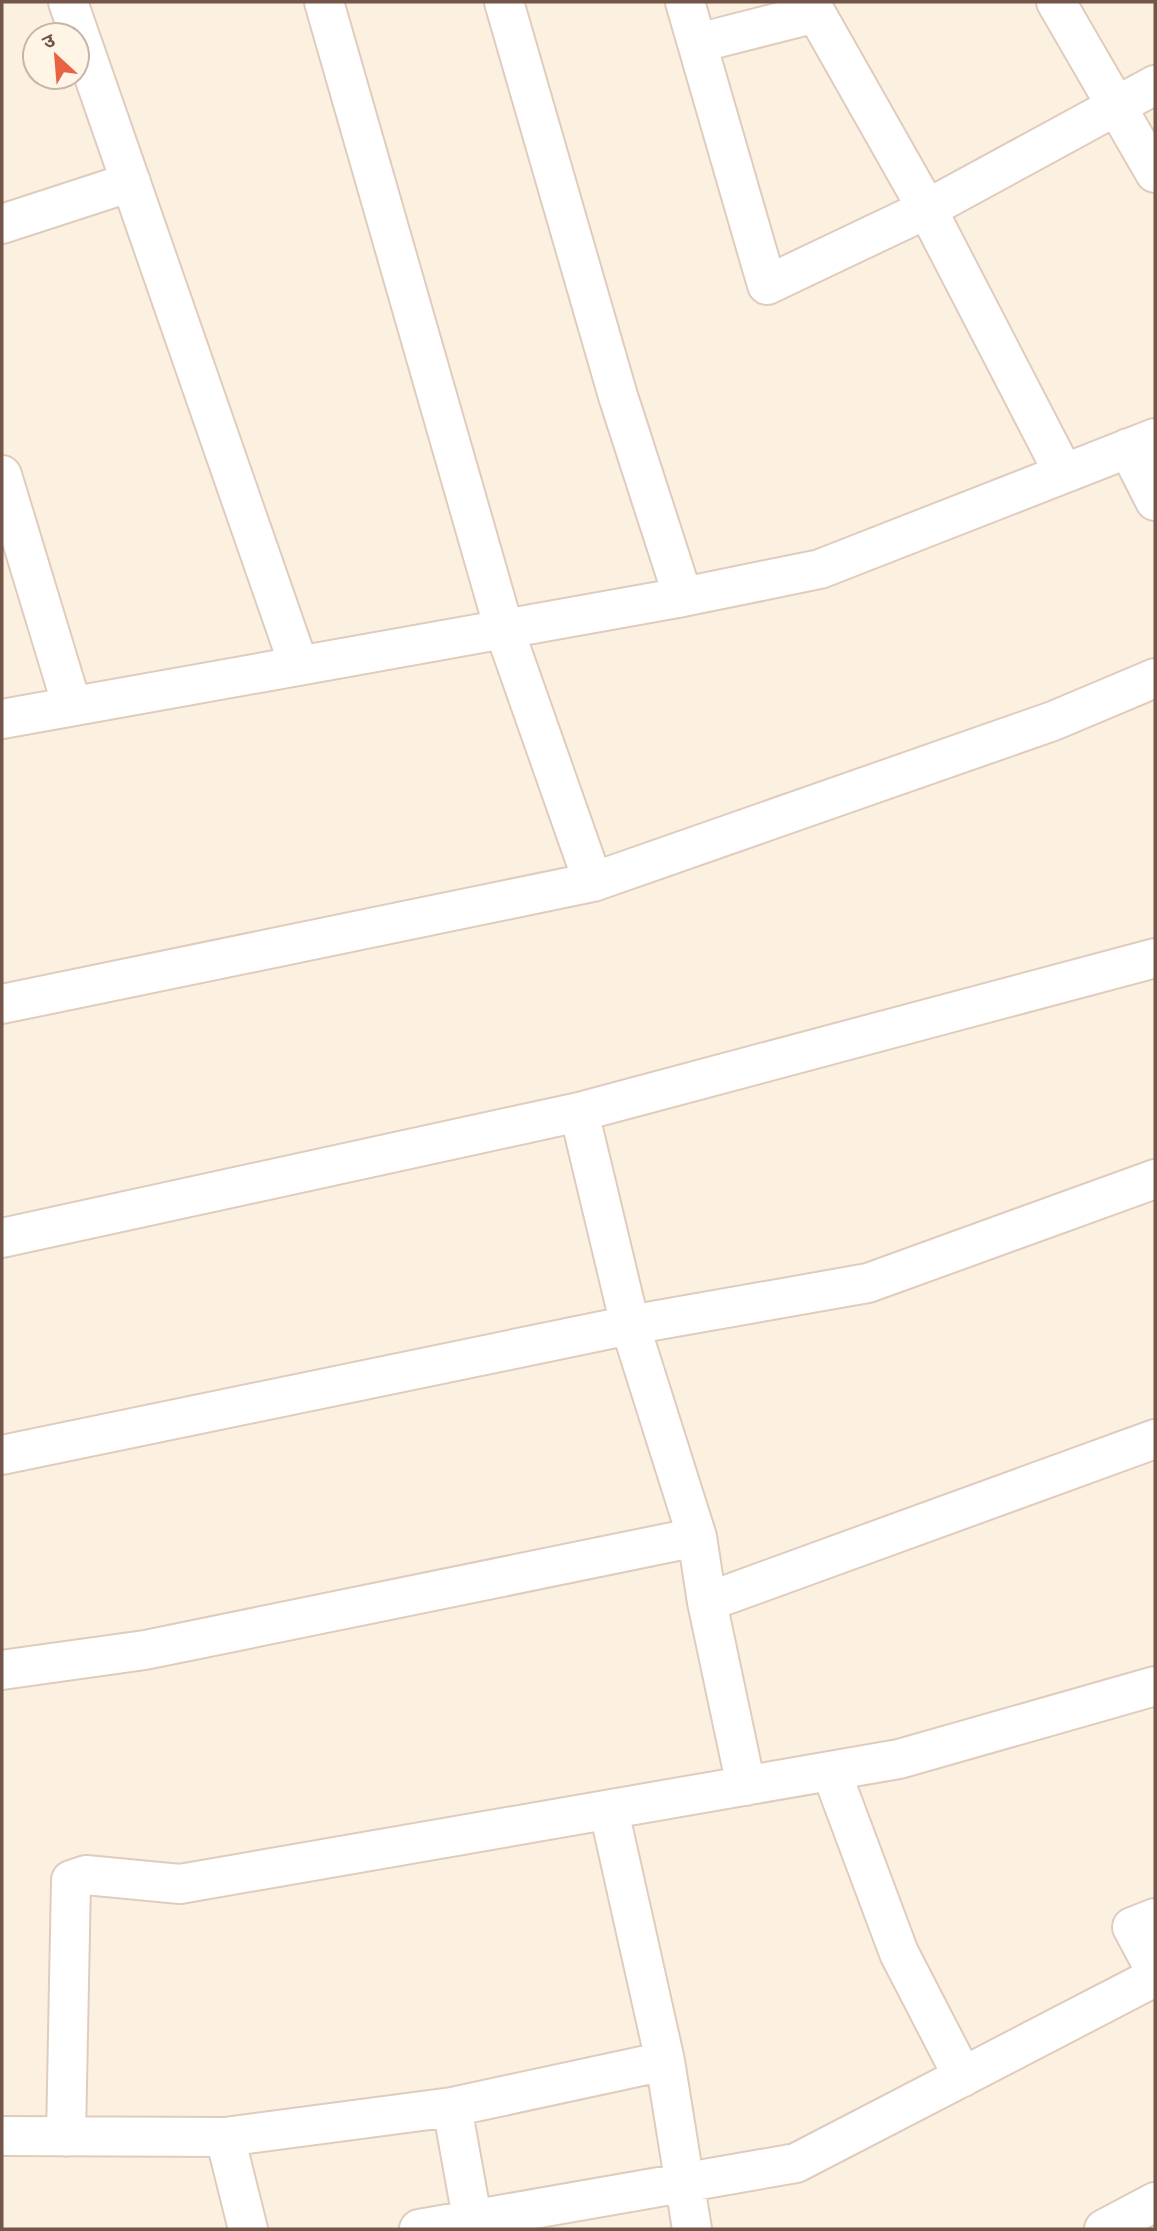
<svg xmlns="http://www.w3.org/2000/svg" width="1157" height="2231" font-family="'PT Sans','Noto Sans Devanagari',sans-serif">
  <rect width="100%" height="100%" fill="#fcf1e1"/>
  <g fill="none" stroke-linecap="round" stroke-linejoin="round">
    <defs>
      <path id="minor" d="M68 2 299 666
        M324 2 504 629 593 882
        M504 2 618 396 683 597
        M685 2 767 285 927 209 1155 85
        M1056 2 1155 173
        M698 43 816 13 927 209 1063 472
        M2 224 131 182
        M1128 448 1155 501
        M2 475 72 706
        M2 719 683 597 820 569 1155 438
        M2 1004 593 882 1053 721 1155 678
        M579 1112 630 1325 697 1537 707 1602 1155 1439
        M2 1238 579 1112 1155 958
        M2 1455 630 1325 868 1283 1155 1179
        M707 1602 746 1786
        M2 1670 145 1650 697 1537
        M831 1771 899 1953 963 2077
        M609 1811 665 2061 692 2229
        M1155 1918 1132 1927 1155 1970
        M452 2107 474 2229
        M2 2136 225 2137 452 2107 665 2061
        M66 2137 71 1880 86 1875 180 1884 899 1759 1155 1686
        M225 2137 248 2229
        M419 2229 796 2163 1155 1977
        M1104 2229 1155 2202"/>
    </defs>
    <!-- minor casing -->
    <use href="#minor" stroke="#e0ccbd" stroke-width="42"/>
    <!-- minor -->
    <use href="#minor" stroke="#fff" stroke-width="38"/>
  </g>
  <!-- border -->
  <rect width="1157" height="2231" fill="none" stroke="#735648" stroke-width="7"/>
  <!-- north arrow -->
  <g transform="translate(56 56) rotate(334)"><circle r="33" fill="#fff5e7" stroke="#c7b5a7" stroke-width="2"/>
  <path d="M0-5L12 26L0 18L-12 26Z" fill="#e86244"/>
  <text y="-10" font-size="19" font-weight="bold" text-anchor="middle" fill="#735648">उ</text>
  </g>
</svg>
